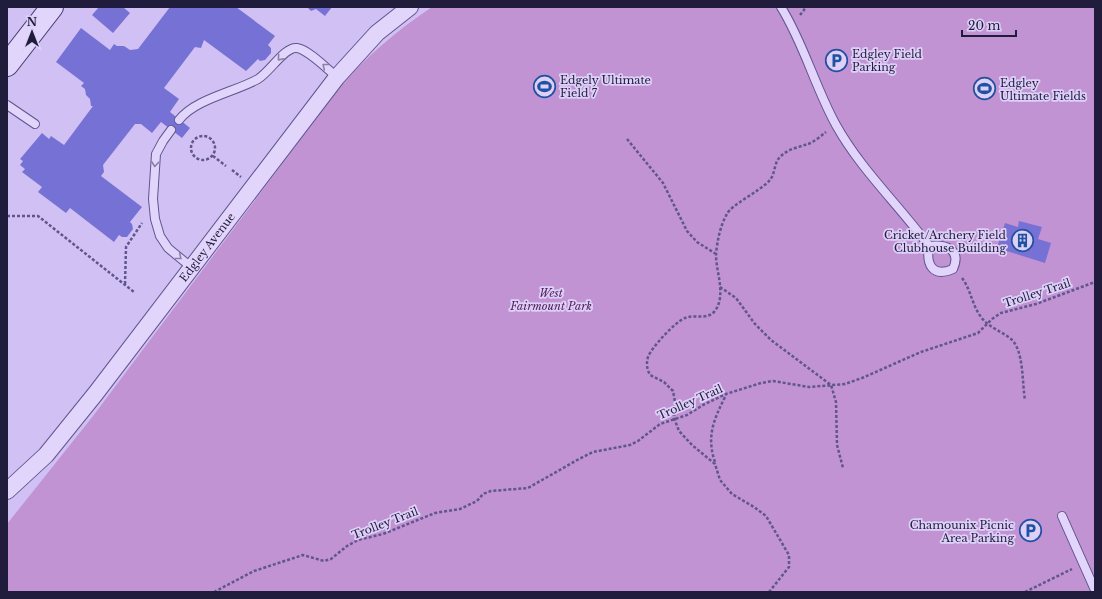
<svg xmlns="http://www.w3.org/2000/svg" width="1102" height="599" font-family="'Libre Baskerville',serif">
  <rect width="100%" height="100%" fill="#d1c0f3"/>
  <!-- green -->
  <path fill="#c293d2" d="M432 7H1095V592H7V524L93 416 337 91C364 58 396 31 432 7Z"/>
  <!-- building -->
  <path fill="#7672d5" d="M99 7H123L130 13 113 33 92 15Z
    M170 7H236L275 36 268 45 271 48V53L265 60 260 61 258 59 246 71 204 40 201 48 195 47 164 88 179 99 170 112 190 128 182 138 161 122 152 133 141 124H135L103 165 104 172 101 176 142 207 130 222 132 224 133 229 127 237H122L119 235 114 242 70 208 66 213 38 192 42 187 22 172 25 169 20 165 23 161 20 159 42 133 49 139 51 136 64 145 93 106H91L90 99 86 95 85 89 81 86 84 83 56 62 81 28 110 50 114 44 117 46H124L130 50 138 49Z
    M307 7H332L325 16 316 9 311 11Z
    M1019 221 1042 227 1038 239 1051 243 1045 263 997 248 1005 223 1018 227Z"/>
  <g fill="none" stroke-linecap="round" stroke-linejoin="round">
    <defs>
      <path id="lane" d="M781 7C804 44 815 87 836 125 861 170 899 205 929 246 926 264 932 278 953 269 962 249 945 244 929 246
        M7 105 35 124
        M179 120C195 99 235 92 258 79 270 72 285 46 297 48 309 50 327 69 337 77
        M171 130 163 141 156 154 153 199 155 219 160 236 168 248 191 267
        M1062 516 1095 590"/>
      <g id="street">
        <path id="s1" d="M7 491 46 455 96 393 337 77 377 33 410 7"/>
      </g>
      <path id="secondary" d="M7 65 52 7"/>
    </defs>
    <!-- lane casing -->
    <use href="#lane" stroke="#5f568e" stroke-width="10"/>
    <!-- street casing -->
    <use href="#street" stroke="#5f568e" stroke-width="18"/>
    <!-- secondary casing -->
    <use href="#secondary" stroke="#403970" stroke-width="24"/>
    <!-- path -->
    <path stroke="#5f568e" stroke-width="2.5" stroke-dasharray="3 2" stroke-linecap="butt" d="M800 15 804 10 805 7
      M191 148a12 12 0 1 1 24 0a12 12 0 1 1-24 0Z
      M627 139 663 183 687 231 697 242 716 254
      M213 156 226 166
      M232 170 241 177
      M7 216H38L134 292
      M962 278C971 290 972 305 981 317 988 327 1001 331 1011 339 1024 350 1022 383 1025 400
      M125 284 126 247 142 223
      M720 287 736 298 755 324 771 340 831 385 836 402 837 445 843 468
      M715 462C706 436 714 419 726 395
      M214 592 254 571 303 555 324 561 331 559 347 546 358 540 383 534 435 513 460 509 477 501 483 494 491 491 528 488 579 459 593 452 630 445 638 441 660 424 687 415 703 405 726 394 761 383 773 381 809 387 845 384 862 378 921 352 978 333 992 319 1001 313 1036 304 1095 282
      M769 592 789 567V555L766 516 754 507 732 494 720 480 715 464 692 445 679 431 674 418 675 402 673 391 664 382 650 375C647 369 646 364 648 357 651 348 676 321 685 318 695 314 706 320 714 312 727 297 716 272 716 255 717 242 720 226 727 214 731 205 760 191 769 181 776 174 773 163 781 156 788 149 799 147 808 144 814 142 821 136 826 132
      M1025 592 1072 569"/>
    <!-- lane -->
    <use href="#lane" stroke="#e2d5fc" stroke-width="8"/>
    <!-- street -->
    <use href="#street" stroke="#e2d5fc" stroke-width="16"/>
    <!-- secondary -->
    <use href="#secondary" stroke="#e2d5fc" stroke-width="22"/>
  </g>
  <!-- one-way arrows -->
  <defs><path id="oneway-chevron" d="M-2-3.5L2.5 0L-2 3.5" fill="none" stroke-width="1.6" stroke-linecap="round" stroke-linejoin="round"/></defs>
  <g stroke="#8a82a6">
    <use href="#oneway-chevron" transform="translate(280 58) rotate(131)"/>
    <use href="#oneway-chevron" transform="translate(325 66) rotate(-141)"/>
    <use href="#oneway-chevron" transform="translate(155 164) rotate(95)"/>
    <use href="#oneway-chevron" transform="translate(179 257) rotate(39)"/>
  </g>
  <!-- icons -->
  <defs>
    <symbol id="parking-ring" viewBox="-11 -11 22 22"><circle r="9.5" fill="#ded1f9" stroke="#1f52a4" stroke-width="1.5"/><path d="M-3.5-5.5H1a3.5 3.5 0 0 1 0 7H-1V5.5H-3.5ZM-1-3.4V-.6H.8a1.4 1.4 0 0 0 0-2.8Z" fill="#1f52a4"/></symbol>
    <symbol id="stadium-ring" viewBox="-11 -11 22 22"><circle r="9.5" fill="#ded1f9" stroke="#1f52a4" stroke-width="1.5"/><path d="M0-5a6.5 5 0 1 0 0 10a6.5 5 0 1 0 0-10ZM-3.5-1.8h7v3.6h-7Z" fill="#1f52a4"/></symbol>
    <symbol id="building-ring" viewBox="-11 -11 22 22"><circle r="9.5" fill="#ded1f9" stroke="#1f52a4" stroke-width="1.5"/><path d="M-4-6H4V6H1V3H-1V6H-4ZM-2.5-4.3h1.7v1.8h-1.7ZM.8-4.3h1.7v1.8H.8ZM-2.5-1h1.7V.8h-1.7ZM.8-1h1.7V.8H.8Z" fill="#1f52a4"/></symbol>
  </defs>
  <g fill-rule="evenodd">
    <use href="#parking-ring" x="824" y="48" width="25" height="25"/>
    <use href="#stadium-ring" x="532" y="74" width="25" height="25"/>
    <use href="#stadium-ring" x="972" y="76" width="25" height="25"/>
    <use href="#building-ring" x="1010" y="228" width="25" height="25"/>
    <use href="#parking-ring" x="1018" y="518" width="25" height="25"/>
  </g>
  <g text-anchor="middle" stroke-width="3.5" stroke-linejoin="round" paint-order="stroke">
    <!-- poi labels -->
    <g font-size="11" fill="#1f1c3c" stroke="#ded1f9" text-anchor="start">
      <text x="852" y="58">Edgley Field<tspan x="852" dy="13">Parking</tspan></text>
      <text x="560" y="84">Edgely Ultimate<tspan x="560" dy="13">Field 7</tspan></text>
      <text x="1000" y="87">Edgley<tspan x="1000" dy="13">Ultimate Fields</tspan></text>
      <text x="1006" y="239" text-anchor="end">Cricket/Archery Field<tspan x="1006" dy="13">Clubhouse Building</tspan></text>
      <text x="1014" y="529" text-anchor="end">Chamounix Picnic<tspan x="1014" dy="13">Area Parking</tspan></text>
    </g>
    <!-- street labels -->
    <g font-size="11" fill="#1f1c3c" stroke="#ded1f9">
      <text dy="4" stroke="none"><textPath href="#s1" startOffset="316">Edgley Avenue</textPath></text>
      <text transform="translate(1037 293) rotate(-18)" y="4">Trolley Trail</text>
      <text transform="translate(690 402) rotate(-24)" y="4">Trolley Trail</text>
      <text transform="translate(385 523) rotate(-21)" y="4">Trolley Trail</text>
    </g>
    <!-- park labels -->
    <g font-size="11" font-style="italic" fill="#54205b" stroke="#ded1f9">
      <text x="551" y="297">West<tspan x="551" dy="13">Fairmount Park</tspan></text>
    </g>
  </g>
  <!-- border -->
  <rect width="1102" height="599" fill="none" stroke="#1f1c3c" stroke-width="16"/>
  <!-- north arrow -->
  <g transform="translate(32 32)" stroke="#ded1f9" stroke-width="3" paint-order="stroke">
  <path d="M0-3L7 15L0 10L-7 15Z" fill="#1f1c3c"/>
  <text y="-6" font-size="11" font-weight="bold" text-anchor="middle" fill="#1f1c3c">N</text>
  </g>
  <!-- scale -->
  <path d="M962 30v6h54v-6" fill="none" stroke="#1f1c3c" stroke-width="2"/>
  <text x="968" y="30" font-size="12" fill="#1f1c3c" stroke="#ded1f9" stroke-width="3" paint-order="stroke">20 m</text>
</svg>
